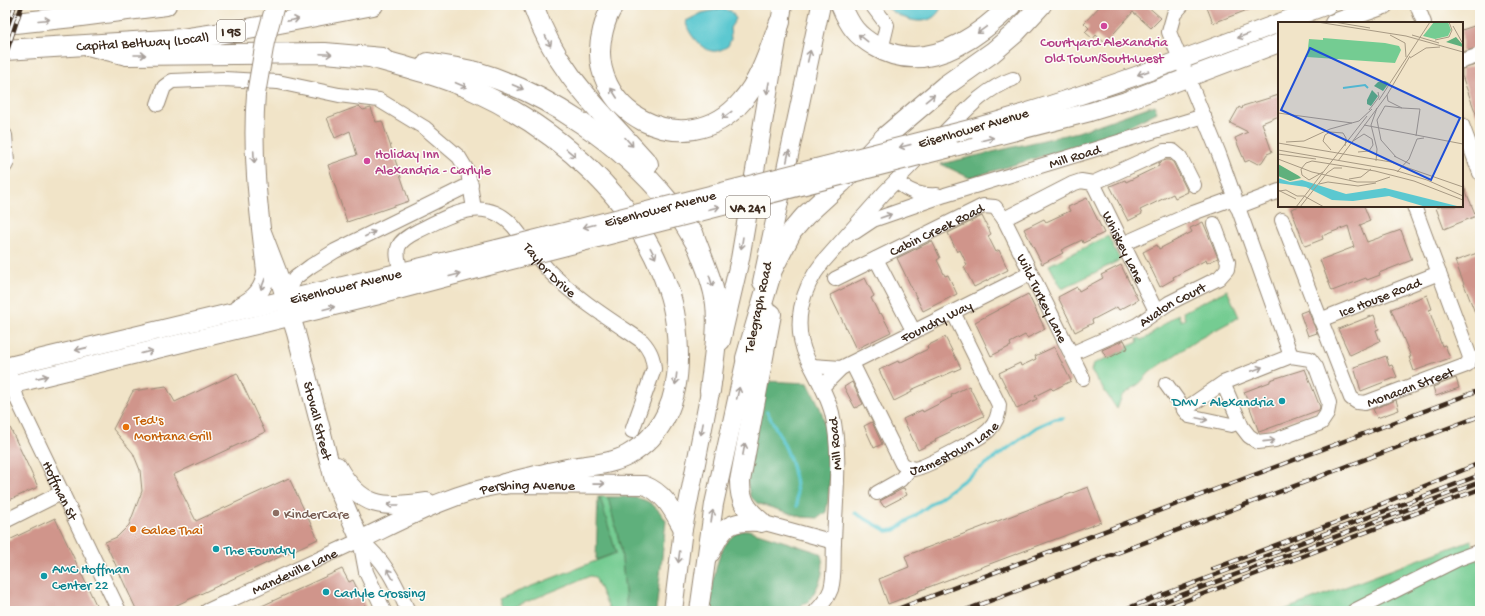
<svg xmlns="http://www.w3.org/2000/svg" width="1485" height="616" font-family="'Gochi Hand',sans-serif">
  <rect width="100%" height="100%" fill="#fdfcf7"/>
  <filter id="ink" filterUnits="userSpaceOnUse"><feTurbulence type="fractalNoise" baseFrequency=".025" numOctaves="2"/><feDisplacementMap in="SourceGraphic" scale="8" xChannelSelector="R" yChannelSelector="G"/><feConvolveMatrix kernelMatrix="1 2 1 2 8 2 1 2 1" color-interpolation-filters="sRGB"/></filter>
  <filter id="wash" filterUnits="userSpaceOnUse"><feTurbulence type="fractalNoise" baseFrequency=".012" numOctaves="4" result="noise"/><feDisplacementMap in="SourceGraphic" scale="16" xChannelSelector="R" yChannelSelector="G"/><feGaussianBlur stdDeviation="0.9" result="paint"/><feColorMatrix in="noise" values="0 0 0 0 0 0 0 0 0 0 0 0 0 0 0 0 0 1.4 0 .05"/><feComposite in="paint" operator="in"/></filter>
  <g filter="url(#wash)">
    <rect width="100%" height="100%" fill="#f1e4c8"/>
    <!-- green -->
    <path fill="#74cc92" stroke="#587b58" d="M1108 236 1120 260 1062 289 1049 265Z
      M1227 290 1239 317 1197 340 1150 372 1140 383 1122 396 1117 409 1091 371 1093 364 1128 349 1127 347 1138 342 1137 339 1140 338 1141 340 1152 335V333L1178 314 1181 321 1185 319 1183 312Z
      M600 497H608L621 549 627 611H610L595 577 590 576 504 611 499 599 616 553Z
      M1471 540 1480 565V611H1281Z"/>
    <!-- forest -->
    <path fill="#5fb07c" stroke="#4d6d4d" d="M1154 105 1157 112 1112 135 970 178 941 164 1078 132Z
      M764 381 808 383C813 394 820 405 823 417 830 443 832 486 826 512L818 518 802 517 763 505 757 503 750 496 746 477Z
      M598 497H600L616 553 596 560Z
      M608 497C636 497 651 495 666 521L656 611H627L621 549Z
      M748 530 820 553C828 570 817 590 807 603H804L795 611H710C713 586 715 532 748 530Z"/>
    <!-- water -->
    <path fill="#5bc8d0" stroke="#4b7977" d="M885 5H942C933 32 899 20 885 5Z
      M720 9 731 11 736 19 730 28 731 39 728 46C723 49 718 52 712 51 701 50 686 31 686 21L702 13Z"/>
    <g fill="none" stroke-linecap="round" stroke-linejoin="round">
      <!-- stream -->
      <path stroke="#5bc8d0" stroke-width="3.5" d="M767 412C785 444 798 468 797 506
        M855 513 887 531 895 530 1037 427 1055 419 1063 418"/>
    </g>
    <g id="blocks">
      <!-- building -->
      <path fill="#d0958b" d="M1101 5H1146L1161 18 1151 28 1133 12 1105 43 1096 35 1093 39 1085 32 1089 28 1084 23Z
        M1206 5H1258V6L1213 23Z
        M1480 24V47L1462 52V30Z
        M1480 64V122H1479L1462 76V69Z
        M1279 95V116L1262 123 1272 152 1267 154 1262 162 1258 164 1250 160 1245 162 1235 138 1248 132 1230 123 1239 107 1242 109 1243 106Z
        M359 106 363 110 371 108 376 122 382 121 409 201 347 222 328 165 357 155 350 131 335 138 327 118Z
        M1166 160H1170L1173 162 1188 192 1175 198 1173 194 1140 210 1142 214 1128 221 1110 186 1125 180 1126 182 1159 166 1158 163Z
        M1462 182 1476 216 1444 229 1436 208 1442 206H1462Z
        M1087 198 1104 233 1083 243 1082 240 1061 250 1063 253 1042 264 1024 229 1044 219 1046 222 1070 211 1068 207Z
        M1300 206H1364L1370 221 1360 225 1367 242 1401 230 1412 260 1379 273 1380 275 1367 280 1366 278 1332 291 1320 260 1354 247 1348 226 1322 236 1323 239 1305 246 1291 209Z
        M982 216 991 234 988 236 996 252 999 250 1008 270 974 287 964 267 967 265 960 250 957 252 948 233Z
        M1203 222 1218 258 1207 263 1206 260 1173 277 1174 279 1160 287 1143 252 1157 245 1159 249 1192 232 1190 228Z
        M932 241 940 258 937 260 945 276 948 275 957 294 923 311 897 258Z
        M1480 252V323H1479L1455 261Z
        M1121 265 1138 300 1119 310 1117 307 1092 320 1093 323 1075 332 1058 297 1077 287 1079 291 1103 278 1101 275Z
        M865 278 874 296 871 298 879 314 881 313 891 332 856 349 830 295Z
        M1028 294 1045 329 1027 338 1025 335 1010 343 1011 346 991 356 975 322Z
        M1427 295 1432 309 1429 310 1433 321 1442 346 1445 345 1450 358 1414 371 1409 357H1411L1407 347 1391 309Z
        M1308 310 1317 333 1308 336 1300 313Z
        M1374 315 1379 329 1376 330 1380 341 1350 355 1338 329Z
        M945 337 961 368 911 390 912 392 894 401 879 370 898 361 899 363 928 349 927 346Z
        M1124 340 1128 348 1107 359 1102 350Z
        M1054 347 1071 381 1053 390 1051 388 1035 396 1037 399 1017 409 999 373 1020 363 1021 366 1036 359 1035 356Z
        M1386 356 1389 366 1392 365 1397 377 1361 391 1354 367Z
        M1305 369 1320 407 1319 410 1259 432 1244 392 1270 382V380Z
        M237 373 265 432 173 475 196 521 289 478 318 539 164 611H137L105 542 117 537 129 525 142 491 140 470 133 453 113 429 133 391 166 386 175 402Z
        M1456 378 1459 388 1436 396 1433 387Z
        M852 382 863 404 855 408 844 387Z
        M969 386 984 416 935 439 936 441 918 450 903 419 922 410 923 412 952 397 951 395Z
        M1396 400 1399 410 1377 418 1373 409Z
        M5 417 38 487 5 502Z
        M872 422 882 444 874 448 864 426Z
        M1088 487 1101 522 918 591 919 592 888 604 879 579 909 567 905 556Z
        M904 488 907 495 884 507 880 501Z
        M55 518 99 611H5V542Z
        M342 569 349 582 353 580 368 611H251Z"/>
    </g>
  </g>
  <g filter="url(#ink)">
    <use href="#blocks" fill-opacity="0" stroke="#968773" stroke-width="1"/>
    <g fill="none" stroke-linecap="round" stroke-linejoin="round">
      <defs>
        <g id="minor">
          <path d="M872 5 887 25 881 50"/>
          <path d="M1182 5 1174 14 1169 32 1219 154 1291 356"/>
          <path d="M1417 5 1424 23"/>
          <path d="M1462 61 1480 55"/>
          <path d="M158 104 164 87 172 81 224 79 278 82 339 95 379 100 425 128 459 157 468 172 474 209"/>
          <path d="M1462 125 1480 173"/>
          <path d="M5 135 7 162 5 166"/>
          <path d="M940 137C962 115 983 89 1013 79"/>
          <path d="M896 181C909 192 920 196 937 195"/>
          <path id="s1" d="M1093 183 1156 311"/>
          <path d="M1237 207 1279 191"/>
          <path d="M1004 219 1072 184 1081 181 1093 183 1164 151H1173L1180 157 1194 185"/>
          <path id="s2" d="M1282 220 1351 398 1357 402 1365 403 1464 366 1468 364 1470 357 1414 206"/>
          <path id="s3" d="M855 232 873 220 945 195 1204 116"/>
          <path d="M1123 244 1193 213 1234 198"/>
          <path d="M876 259 914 332"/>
          <path id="s4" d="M401 271C394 248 396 242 418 231 450 215 485 194 514 227 526 242 537 258 550 272 577 299 611 320 642 341 650 350 653 357 654 369L632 431"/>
          <path id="s5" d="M835 279 983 206 995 207 1004 219 1083 378"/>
          <path d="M285 300 295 278 311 266 335 251 471 184"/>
          <path id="s6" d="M1320 320 1439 273"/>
          <path id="s7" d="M1071 354 1137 325 1169 303 1219 278 1227 269 1228 262 1214 224"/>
          <path id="s8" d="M852 363 902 464C906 466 909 469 913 469 923 469 981 438 989 430 996 423 999 415 999 405L953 312"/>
          <path d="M812 366 841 368"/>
          <path id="s9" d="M10 375 17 399 119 611"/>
          <path d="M1166 384 1189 416 1231 425 1239 422"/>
          <path id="s10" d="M822 387 841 368 1031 273"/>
          <path d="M1184 410 1223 383 1291 356 1310 359 1316 367 1329 403 1327 414 1321 423 1275 440 1258 442 1249 436 1242 427 1223 383"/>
          <path d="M877 493 900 480 911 468"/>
          <path d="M5 521 63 492"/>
          <path d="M761 522 834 542"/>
          <path d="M360 540C385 560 395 582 408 611"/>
          <path d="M360 540 366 572 384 611"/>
          <path id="s11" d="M207 611 360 540"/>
          <path d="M816 611C822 605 828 597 831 589 835 575 833 558 834 543 835 501 842 455 832 413 827 394 816 376 807 358 792 325 801 289 823 262L885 192 922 154"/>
          <path d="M1354 611 1458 559 1480 551"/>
        </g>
        <g id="major">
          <path d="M1334 23 1384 5"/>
          <path d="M970 129C1091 96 1209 49 1327 5"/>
          <path d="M950 148 1090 112 1126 101 1279 43"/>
          <path id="s12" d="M262 232 277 271 296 333 334 480 360 540C408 517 451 493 504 484L644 485C665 493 673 511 683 529"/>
          <path d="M762 282 821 5"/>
          <path d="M239 307C255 299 265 289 266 271 259 212 251 154 256 94"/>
          <path d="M721 341 740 259 783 5"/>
          <path id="s13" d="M5 367 497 249"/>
          <path d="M5 386 379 295 500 263"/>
          <path d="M337 466C361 509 383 508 427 502"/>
          <path d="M711 553C723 525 731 520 761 522"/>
          <path d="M673 611 683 529 713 377"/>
          <path d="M699 611 714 504 749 345"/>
        </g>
        <g id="highway">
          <path d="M533 5C557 74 601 111 648 164"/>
          <path d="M614 5C608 12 605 22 603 30 581 111 686 167 742 101 761 80 770 48 780 22"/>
          <path d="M841 5C850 26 856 35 875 46 924 76 976 39 1011 5"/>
          <path d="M5 24 73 17 166 5"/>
          <path d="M88 45 127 55 325 53 382 58"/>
          <path id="s14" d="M5 50 182 39 243 30 373 5"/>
          <path d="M370 57C406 67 441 76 475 91 558 129 639 201 668 289 676 312 678 335 678 359 678 398 664 435 628 455 610 465 587 465 567 469 546 473 525 479 504 484"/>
          <path d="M428 63C444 66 461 68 476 72 546 92 623 145 669 202 680 215 688 230 697 245"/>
          <path d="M693 233C701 257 713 279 716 304 719 332 713 363 710 391"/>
          <path d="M746 358 772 270 792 231 805 216 841 183 885 137 945 86 993 52 1014 34 1041 5"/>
          <path d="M761 522C746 510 740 501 740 481L771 314"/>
        </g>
      </defs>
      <!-- minor casing -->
      <use href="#minor" stroke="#968773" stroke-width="16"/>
      <!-- major casing -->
      <use href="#major" stroke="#968773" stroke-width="20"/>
      <!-- highway casing -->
      <use href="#highway" stroke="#968773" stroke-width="22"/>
      <!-- minor -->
      <use href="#minor" stroke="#fff" stroke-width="14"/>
      <!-- major -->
      <use href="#major" stroke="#fff" stroke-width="18"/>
      <!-- highway -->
      <use href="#highway" stroke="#fff" stroke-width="20"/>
      <defs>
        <path id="rail" d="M5 33 15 5
          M5 57 22 5
          M1213 569 1350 517 1480 463
          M892 611 1480 390
          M963 611 1480 416
          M1120 611 1480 475
          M1139 611 1480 482
          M1158 611 1480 489"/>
      </defs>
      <!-- rail casing -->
      <use href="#rail" stroke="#3b2a1e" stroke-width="4.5"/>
      <!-- rail -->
      <use href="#rail" stroke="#fdfcf7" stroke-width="3" stroke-dasharray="9" stroke-linecap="butt"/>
      <defs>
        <g id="major-bridge">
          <path d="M256 94 265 42 275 5"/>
          <path id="s15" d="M497 249 970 129"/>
          <path d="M500 263 950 148"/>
        </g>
      </defs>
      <!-- major-bridge casing -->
      <use href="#major-bridge" stroke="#968773" stroke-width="20" stroke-linecap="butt"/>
      <!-- major-bridge -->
      <use href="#major-bridge" stroke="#fff" stroke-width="18"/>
    </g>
    <!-- one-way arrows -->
    <defs><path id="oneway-shaft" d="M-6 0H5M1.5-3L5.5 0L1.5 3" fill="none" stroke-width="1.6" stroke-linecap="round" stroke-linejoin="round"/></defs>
    <g stroke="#a79f9a">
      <use href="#oneway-shaft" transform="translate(44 20) rotate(-5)"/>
      <use href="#oneway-shaft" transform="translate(293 20) rotate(-11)"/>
      <use href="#oneway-shaft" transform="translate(982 30) rotate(144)"/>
      <use href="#oneway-shaft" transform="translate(1243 36) rotate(159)"/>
      <use href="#oneway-shaft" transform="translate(863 38) rotate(-142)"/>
      <use href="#oneway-shaft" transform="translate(548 41) rotate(63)"/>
      <use href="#oneway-shaft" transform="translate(326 54) rotate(3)"/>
      <use href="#oneway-shaft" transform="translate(140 55)"/>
      <use href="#oneway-shaft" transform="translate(809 56) rotate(-77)"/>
      <use href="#oneway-shaft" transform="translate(1143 73) rotate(161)"/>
      <use href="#oneway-shaft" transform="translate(461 85) rotate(23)"/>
      <use href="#oneway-shaft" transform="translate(518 87) rotate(23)"/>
      <use href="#oneway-shaft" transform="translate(768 88) rotate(100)"/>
      <use href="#oneway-shaft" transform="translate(614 93) rotate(-123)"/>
      <use href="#oneway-shaft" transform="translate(930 98) rotate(-39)"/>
      <use href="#oneway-shaft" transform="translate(727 115) rotate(143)"/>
      <use href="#oneway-shaft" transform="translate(988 139) rotate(-14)"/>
      <use href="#oneway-shaft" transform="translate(629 142) rotate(48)"/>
      <use href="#oneway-shaft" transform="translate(905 146) rotate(166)"/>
      <use href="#oneway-shaft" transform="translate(571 153) rotate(40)"/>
      <use href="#oneway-shaft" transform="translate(788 156) rotate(-78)"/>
      <use href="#oneway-shaft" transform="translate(254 157) rotate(87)"/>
      <use href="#oneway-shaft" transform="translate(714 208) rotate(-14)"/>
      <use href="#oneway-shaft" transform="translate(886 216) rotate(-19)"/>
      <use href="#oneway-shaft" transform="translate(589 226) rotate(166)"/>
      <use href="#oneway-shaft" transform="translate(370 234) rotate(-27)"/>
      <use href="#oneway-shaft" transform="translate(742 243) rotate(99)"/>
      <use href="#oneway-shaft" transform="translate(653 253) rotate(63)"/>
      <use href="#oneway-shaft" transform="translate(455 275) rotate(-15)"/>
      <use href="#oneway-shaft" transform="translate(711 281) rotate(73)"/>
      <use href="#oneway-shaft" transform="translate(263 284) rotate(111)"/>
      <use href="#oneway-shaft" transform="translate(329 308) rotate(-14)"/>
      <use href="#oneway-shaft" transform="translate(81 349) rotate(167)"/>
      <use href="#oneway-shaft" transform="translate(147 352) rotate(-14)"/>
      <use href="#oneway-shaft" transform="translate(1257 369) rotate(-21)"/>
      <use href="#oneway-shaft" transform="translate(42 377) rotate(-13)"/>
      <use href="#oneway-shaft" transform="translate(676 379) rotate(97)"/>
      <use href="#oneway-shaft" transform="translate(738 393) rotate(-77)"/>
      <use href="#oneway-shaft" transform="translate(1202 419) rotate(12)"/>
      <use href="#oneway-shaft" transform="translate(702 429) rotate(101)"/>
      <use href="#oneway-shaft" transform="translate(1269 441) rotate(-6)"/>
      <use href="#oneway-shaft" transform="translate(744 449) rotate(-79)"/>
      <use href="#oneway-shaft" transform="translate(599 484) rotate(-1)"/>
      <use href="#oneway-shaft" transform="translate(393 505) rotate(-180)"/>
      <use href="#oneway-shaft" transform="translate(712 516) rotate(-81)"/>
      <use href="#oneway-shaft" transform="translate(679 557) rotate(97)"/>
      <use href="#oneway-shaft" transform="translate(390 574) rotate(-120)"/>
    </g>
  </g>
  <!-- markers -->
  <g fill="#d1479c" stroke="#fdfcf7" stroke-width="1.5">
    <circle cx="1104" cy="26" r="4"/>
    <circle cx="367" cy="161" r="4"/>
  </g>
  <g fill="#0f9aa8" stroke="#fdfcf7" stroke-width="1.5">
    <circle cx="1282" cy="401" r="4"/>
    <circle cx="216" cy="549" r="4"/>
    <circle cx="44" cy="576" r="4"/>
    <circle cx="326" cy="592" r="4"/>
  </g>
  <g fill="#e8710a" stroke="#fdfcf7" stroke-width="1.5">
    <circle cx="126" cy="427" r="4"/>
    <circle cx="133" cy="529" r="4"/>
  </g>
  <circle fill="#8d6e63" stroke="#fdfcf7" stroke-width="1.5" cx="276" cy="513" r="4"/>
  <g text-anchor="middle" stroke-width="3" stroke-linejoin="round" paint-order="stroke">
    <!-- shield labels -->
    <g fill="#fdfcf7" stroke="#75695f" stroke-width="1">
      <rect x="217" y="20" width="28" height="22" rx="3"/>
      <rect x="726" y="196" width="44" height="22" rx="3"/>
    </g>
    <g font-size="13" font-weight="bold" fill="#3b2a1e">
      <text x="231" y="36">I 95</text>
      <text x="748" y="212">VA 241</text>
    </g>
    <!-- street labels -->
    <g font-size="14" fill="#3b2a1e" stroke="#fdfcf7">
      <text dy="5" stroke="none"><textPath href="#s14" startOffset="138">Capital Beltway (Local)</textPath></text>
      <text transform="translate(973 127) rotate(-16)" y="5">Eisenhower Avenue</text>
      <text dy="5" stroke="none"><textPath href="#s3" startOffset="233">Mill Road</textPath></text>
      <text dy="5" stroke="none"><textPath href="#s15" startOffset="168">Eisenhower Avenue</textPath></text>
      <text dy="5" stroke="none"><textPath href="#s5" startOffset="113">Cabin Creek Road</textPath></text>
      <text dy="5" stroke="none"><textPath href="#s1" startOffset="71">Whiskey Lane</textPath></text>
      <text dy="5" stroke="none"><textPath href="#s4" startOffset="212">Taylor Drive</textPath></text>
      <text dy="5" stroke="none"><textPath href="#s13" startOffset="350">Eisenhower Avenue</textPath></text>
      <text dy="5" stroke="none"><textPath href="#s6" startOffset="64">Ice House Road</textPath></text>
      <text dy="5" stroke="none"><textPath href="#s5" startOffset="280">Wild Turkey Lane</textPath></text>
      <text dy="5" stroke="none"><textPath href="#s7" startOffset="113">Avalon Court</textPath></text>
      <text transform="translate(757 307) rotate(-78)" y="5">Telegraph Road</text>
      <text dy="5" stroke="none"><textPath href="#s10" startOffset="133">Foundry Way</textPath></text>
      <text dy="5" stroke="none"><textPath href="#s2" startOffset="254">Monacan Street</textPath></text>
      <text dy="5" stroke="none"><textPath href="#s12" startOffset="197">Stovall Street</textPath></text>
      <text dy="5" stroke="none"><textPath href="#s8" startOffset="171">Jamestown Lane</textPath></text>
      <text transform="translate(834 444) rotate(-95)" y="5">Mill Road</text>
      <text dy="5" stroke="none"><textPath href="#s12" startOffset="502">Pershing Avenue</textPath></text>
      <text dy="5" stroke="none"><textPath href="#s9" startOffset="126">Hoffman St</textPath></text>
      <text dy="5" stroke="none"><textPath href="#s11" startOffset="96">Mandeville Lane</textPath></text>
    </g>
    <!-- hotel labels -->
    <g font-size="14" fill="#b23c85" stroke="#fdfcf7">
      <text x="1104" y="46">Courtyard Alexandria<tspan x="1104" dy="16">Old Town/Southwest</tspan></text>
      <text x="375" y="158" text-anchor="start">Holiday Inn<tspan x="375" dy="16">Alexandria - Carlyle</tspan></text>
    </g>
    <!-- culture labels -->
    <g font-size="14" fill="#0d838f" stroke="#fdfcf7" text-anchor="start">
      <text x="1274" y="406" text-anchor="end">DMV - Alexandria</text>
      <text x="224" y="554">The Foundry</text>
      <text x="52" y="573">AMC Hoffman<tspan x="52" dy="16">Center 22</tspan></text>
      <text x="334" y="597">Carlyle Crossing</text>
    </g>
    <!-- food labels -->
    <g font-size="14" fill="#c56008" stroke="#fdfcf7" text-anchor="start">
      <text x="134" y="424">Ted's<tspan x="134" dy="16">Montana Grill</tspan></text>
      <text x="141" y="534">Galae Thai</text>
    </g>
    <!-- education labels -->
    <g font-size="14" fill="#785e54" stroke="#fdfcf7" text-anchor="start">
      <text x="284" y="518">KinderCare</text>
    </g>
  </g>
  <!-- overview -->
  <g transform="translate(1278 22)">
    <rect width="185" height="185" fill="#f1e4c8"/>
    <path d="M156 0H170L173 8 170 14 157 17 145 14ZM45 16 107 21 121 24 123 28 117 41 29 35 31 17 45 18Z" fill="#74cc92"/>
    <path d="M178 15 185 23V25L168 20ZM107 59 111 61 105 69 96 64 100 60ZM94 68 100 74 93 84 89 82V78ZM0 142 21 154 23 156 12 159 0 154Z" fill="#5fb07c"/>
    <path d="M0 156 12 160 24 158 68 172 107 166 183 185H148L111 174 75 179 54 178 28 165 0 161Z" fill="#5bc8d0"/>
    <path fill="none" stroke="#5bc8d0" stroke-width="2" d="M65 66 87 63 90 66"/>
    <path fill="none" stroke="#a89a84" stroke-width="1" d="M39 0 128 14 185 30M56 0 92 6M175 4 185 22M112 13 127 21 128 35M134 13 161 21M157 18 171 15 174 8 171 0M132 36 148 26 162 25M109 73 110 79 124 86 142 87 138 114M101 78 152 0M91 88 101 75 100 70M0 91 74 101M86 103 185 122M75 119 86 112 94 117 95 123 91 129 80 130M8 120 26 119 52 107 81 99 94 87M0 121 113 140 185 165M0 128 116 148 149 158 185 174M53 128 45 119 47 113 52 110 65 111 68 116 67 124M0 132 38 137M116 134 132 142M118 135 103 118 99 98 107 84 124 86M0 137 34 150 79 160H97L112 155M60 139 109 73 132 34M98 139 99 127 93 103 99 86M45 150 31 158 24 153 23 147 28 141 34 139 97 149 136 159 185 178M119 150 131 137 139 117 146 116M49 151 56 146H64M71 157 83 155 93 147M41 162 50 160 80 164 98 161M0 168 18 177M1 169 8 168 19 174H26L46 185M18 185 89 94M22 185 49 151"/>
    <path fill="#1d4ed8" fill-opacity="0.15" stroke="#1d4ed8" stroke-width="2" d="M32 26 182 96 153 158 3 88Z"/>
    <rect width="185" height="185" fill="none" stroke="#3b2a1e" stroke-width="2"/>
  </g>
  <!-- margin -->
  <rect width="1485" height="616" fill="none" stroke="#fdfcf7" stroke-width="20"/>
</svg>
